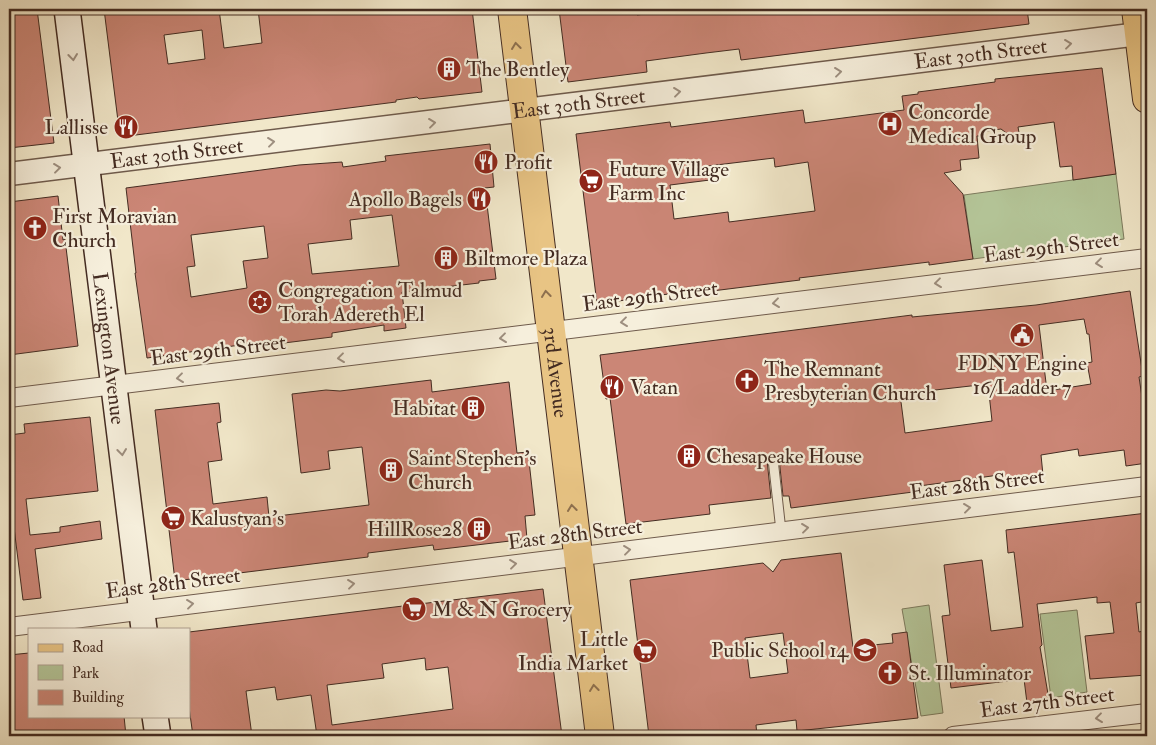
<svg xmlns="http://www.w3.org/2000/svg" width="1156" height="745" font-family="'IM FELL Double Pica',serif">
  <rect width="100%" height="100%" fill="#f1e7c9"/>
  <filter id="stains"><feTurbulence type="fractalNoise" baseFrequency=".004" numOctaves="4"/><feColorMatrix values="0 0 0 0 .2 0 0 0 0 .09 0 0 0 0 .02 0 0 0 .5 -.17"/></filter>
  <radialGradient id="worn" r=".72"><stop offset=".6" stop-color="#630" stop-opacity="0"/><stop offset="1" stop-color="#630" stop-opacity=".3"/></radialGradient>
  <!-- green -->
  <path fill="#b5c79a" stroke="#7c7a5e" d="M1116 174 1124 239 973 259 964 195Z
    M929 605 943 713 921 716 902 609Z
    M1077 610 1087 692 1051 698 1040 614Z"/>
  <!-- building -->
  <path fill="#cb8676" stroke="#442c22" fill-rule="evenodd" d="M9 9H37L54 143 9 148Z
    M104 9H219L224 48 262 43 258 9H418V12L472 9 482 92 419 99 417 97 396 100V102L120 137ZM202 30 205 59 168 64 164 35Z
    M559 9H636L637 15 683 9H1027L1029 24 741 60 739 49 706 53 646 61 647 72 568 82Z
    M1102 68 1116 174 1073 180 1072 166 1060 167 1054 122 1018 127 1021 144 1001 129 980 132V136H977L979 158 960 160 961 170 944 173 963 194 973 259 929 265V262L799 278 800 280 704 292V289L597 304 576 134 670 122 671 127 803 110 805 123 904 110 902 96 918 94V92L995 82V79ZM774 158 775 167 808 162 815 211 729 222 728 212 674 219 670 185 710 180 708 166Z
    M490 144 494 187 485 188 496 279 479 281V283L402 292 406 328 384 331V325L332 333V337L276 344V340L147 358 135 273H136L126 188 299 165 342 162 343 167 386 161 385 156ZM392 215 399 266 312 274 308 244 352 239 350 220ZM264 226 268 258 243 261 247 288 191 297 187 267 195 266 191 235Z
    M58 196 63 240 65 239 78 346 9 355V202Z
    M1130 291 1143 376 1139 377 1147 431V463L1126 466 1124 450 1079 456 1078 449 1041 455 1043 475 1021 477V480L1000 483 999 475 912 487 913 492 791 508 789 496H783L779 458 776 454 772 453 767 460 771 498 709 505 710 514 626 524 610 398 606 399 600 355 912 315V317L1036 305ZM1084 319 1087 334H1089L1092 362 1087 363 1091 384 1047 391 1039 325ZM988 384 992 421 905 433 900 394Z
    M431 380 432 392 509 382 517 453 528 452 535 515 525 516 527 539 434 550 433 545 368 553V557L175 581 155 410 219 403 221 422 217 423 222 460 208 462 213 504 267 497 269 517 369 505 362 447 328 451 330 469 301 473 292 394 326 390 340 391Z
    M90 417 98 491 26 499 30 535 60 532V527L100 521 102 539 35 549 41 598 23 600 9 487V435L25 433 24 424Z
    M1147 513V601L1136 603 1139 632 1147 630V675L1090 679 1085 636 1114 633 1110 602 1097 603V597L1037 604 1042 645 1040 647 1049 700 1027 703 1024 679 951 688 942 616 950 615 944 565 982 560 991 631 1023 627 1014 552 1008 553 1006 530Z
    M841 553 853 647 893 643 892 634 907 632 918 718 797 731 796 720 756 725 757 736H649L630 580 763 563 773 572 781 560ZM783 633 788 673 750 678 745 638Z
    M543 589 562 736H317L311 695 277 700 275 687 246 691 252 736H193L189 707V632ZM425 658 426 670 448 667 453 709 332 725 327 685 384 678 382 664Z
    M29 653V716H124L126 736H78V733L53 736H9V655Z"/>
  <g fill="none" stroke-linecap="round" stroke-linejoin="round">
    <defs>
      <path id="service" d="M773 459 781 531"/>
      <path id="minor" d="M9 398 1147 258
        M9 627 1147 486
        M953 736 1147 713"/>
      <g id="tertiary">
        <path id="s1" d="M9 174 1139 34"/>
      </g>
      <g id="secondary">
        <path id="s2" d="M67 9 144 629"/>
        <path d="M155 716 158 736"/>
      </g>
      <g id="primary">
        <path id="s3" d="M512 9 600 736"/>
        <path d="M1136 9 1147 99"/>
      </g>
    </defs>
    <!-- service casing -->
    <use href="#service" stroke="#6f5b4c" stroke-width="11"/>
    <!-- minor casing -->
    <use href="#minor" stroke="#6f5b4c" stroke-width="20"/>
    <!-- tertiary casing -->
    <use href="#tertiary" stroke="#6f5b4c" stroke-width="25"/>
    <!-- secondary casing -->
    <use href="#secondary" stroke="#442c22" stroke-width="28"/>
    <!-- primary casing -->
    <use href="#primary" stroke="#442c22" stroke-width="30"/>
    <!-- service -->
    <use href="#service" stroke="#f6efdc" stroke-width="9"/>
    <!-- minor -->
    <use href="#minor" stroke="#f6efdc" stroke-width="18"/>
    <!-- tertiary -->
    <use href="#tertiary" stroke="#f6efdc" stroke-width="22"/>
    <!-- secondary -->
    <use href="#secondary" stroke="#f6efdc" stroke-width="25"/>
    <!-- primary -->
    <use href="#primary" stroke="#e8c484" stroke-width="28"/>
  </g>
  <!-- one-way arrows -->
  <defs><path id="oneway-chevron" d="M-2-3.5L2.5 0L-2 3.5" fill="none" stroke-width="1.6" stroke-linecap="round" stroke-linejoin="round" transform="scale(1.25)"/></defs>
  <g stroke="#9d8e7f">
    <use href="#oneway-chevron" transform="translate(1068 44) rotate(-7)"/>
    <use href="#oneway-chevron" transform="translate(73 57) rotate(83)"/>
    <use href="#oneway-chevron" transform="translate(838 72) rotate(-7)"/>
    <use href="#oneway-chevron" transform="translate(677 92) rotate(-7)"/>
    <use href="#oneway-chevron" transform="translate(432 123) rotate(-7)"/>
    <use href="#oneway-chevron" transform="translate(271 142) rotate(-7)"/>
    <use href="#oneway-chevron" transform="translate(57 168) rotate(-7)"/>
    <use href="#oneway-chevron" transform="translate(1099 263) rotate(173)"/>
    <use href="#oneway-chevron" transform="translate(938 283) rotate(173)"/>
    <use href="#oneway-chevron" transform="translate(776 303) rotate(173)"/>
    <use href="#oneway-chevron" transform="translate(624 322) rotate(173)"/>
    <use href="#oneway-chevron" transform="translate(503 338) rotate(173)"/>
    <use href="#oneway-chevron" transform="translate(341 358) rotate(173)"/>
    <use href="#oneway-chevron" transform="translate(180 378) rotate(173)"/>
    <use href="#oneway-chevron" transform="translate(122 452) rotate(83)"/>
    <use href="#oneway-chevron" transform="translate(967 508) rotate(-7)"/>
    <use href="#oneway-chevron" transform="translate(805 528) rotate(-7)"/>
    <use href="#oneway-chevron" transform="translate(627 550) rotate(-7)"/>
    <use href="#oneway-chevron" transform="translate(513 564) rotate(-7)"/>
    <use href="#oneway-chevron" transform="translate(351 584) rotate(-7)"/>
    <use href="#oneway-chevron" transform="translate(190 604) rotate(-7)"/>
    <use href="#oneway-chevron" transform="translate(1099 718) rotate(173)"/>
  </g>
  <g stroke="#8e704e">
    <use href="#oneway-chevron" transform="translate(516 46) rotate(-97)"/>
    <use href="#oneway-chevron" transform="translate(546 294) rotate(-97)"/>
    <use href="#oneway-chevron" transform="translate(572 508) rotate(-97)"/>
    <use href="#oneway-chevron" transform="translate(594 688) rotate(-97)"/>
  </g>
  <!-- icons -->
  <defs>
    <symbol id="building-disc" viewBox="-11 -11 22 22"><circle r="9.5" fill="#8f2418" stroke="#f6efdc"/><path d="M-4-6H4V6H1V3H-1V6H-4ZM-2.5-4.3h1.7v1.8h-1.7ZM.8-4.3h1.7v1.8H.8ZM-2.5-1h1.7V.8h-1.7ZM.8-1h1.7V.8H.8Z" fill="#fff"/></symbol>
    <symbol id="hospital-disc" viewBox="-11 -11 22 22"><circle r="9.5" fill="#8f2418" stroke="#f6efdc"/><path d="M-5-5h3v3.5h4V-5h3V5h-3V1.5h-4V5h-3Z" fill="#fff"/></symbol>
    <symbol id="restaurant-disc" viewBox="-11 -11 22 22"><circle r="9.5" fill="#8f2418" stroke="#f6efdc"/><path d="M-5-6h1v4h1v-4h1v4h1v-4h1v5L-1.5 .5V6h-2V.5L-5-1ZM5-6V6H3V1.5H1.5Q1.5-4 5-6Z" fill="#fff"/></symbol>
    <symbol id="supermarket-disc" viewBox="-11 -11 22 22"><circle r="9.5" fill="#8f2418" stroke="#f6efdc"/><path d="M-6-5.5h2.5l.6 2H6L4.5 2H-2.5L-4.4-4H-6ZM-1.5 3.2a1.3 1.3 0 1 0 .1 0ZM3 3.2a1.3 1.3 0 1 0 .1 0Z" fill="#fff"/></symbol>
    <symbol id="church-disc" viewBox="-11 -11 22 22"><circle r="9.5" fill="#8f2418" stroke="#f6efdc"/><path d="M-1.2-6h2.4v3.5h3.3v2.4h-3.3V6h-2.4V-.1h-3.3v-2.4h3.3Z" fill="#fff"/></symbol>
    <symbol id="synagogue-disc" viewBox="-11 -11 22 22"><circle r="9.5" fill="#8f2418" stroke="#f6efdc"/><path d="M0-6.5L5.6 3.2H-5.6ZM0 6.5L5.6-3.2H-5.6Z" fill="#fff"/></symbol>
    <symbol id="civic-disc" viewBox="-11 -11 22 22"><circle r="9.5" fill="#8f2418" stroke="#f6efdc"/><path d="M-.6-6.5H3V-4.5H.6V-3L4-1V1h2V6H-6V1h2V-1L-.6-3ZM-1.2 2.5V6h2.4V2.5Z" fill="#fff"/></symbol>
    <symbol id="school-disc" viewBox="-11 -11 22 22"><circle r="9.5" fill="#8f2418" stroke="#f6efdc"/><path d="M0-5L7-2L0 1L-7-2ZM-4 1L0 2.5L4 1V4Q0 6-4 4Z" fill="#fff"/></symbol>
  </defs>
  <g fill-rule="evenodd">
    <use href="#building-disc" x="435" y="55" width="28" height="28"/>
    <use href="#hospital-disc" x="876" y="110" width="28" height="28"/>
    <use href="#restaurant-disc" x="112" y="113" width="28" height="28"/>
    <use href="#restaurant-disc" x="472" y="148" width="28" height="28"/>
    <use href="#supermarket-disc" x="577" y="167" width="28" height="28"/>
    <use href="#restaurant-disc" x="465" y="185" width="28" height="28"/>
    <use href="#church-disc" x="21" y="214" width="28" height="28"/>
    <use href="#building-disc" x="432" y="244" width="28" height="28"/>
    <use href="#synagogue-disc" x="246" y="288" width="28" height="28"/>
    <use href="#civic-disc" x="1008" y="321" width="28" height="28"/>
    <use href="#church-disc" x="733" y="367" width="28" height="28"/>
    <use href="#restaurant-disc" x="598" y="373" width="28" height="28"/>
    <use href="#building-disc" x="459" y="394" width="28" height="28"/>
    <use href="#building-disc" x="675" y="442" width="28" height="28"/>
    <use href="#building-disc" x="377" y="456" width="28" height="28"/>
    <use href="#supermarket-disc" x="159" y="504" width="28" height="28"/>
    <use href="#building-disc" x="465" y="515" width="28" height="28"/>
    <use href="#supermarket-disc" x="400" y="595" width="28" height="28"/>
    <use href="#school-disc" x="851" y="636" width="28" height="28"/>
    <use href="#supermarket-disc" x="631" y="637" width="28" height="28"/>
    <use href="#church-disc" x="876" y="659" width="28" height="28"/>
  </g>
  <g text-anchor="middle" stroke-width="4.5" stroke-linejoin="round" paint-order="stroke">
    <!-- street labels -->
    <g font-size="21" fill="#442c22" stroke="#f6efdc">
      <text dy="7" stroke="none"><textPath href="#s1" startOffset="979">East 30th Street</textPath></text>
      <text dy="7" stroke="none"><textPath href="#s1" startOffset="574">East 30th Street</textPath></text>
      <text dy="7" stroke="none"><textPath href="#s1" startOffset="169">East 30th Street</textPath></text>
      <text transform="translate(1051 247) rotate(-7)" y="7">East 29th Street</text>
      <text transform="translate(650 296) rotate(-7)" y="7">East 29th Street</text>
      <text dy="7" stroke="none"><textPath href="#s2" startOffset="342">Lexington Avenue</textPath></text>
      <text transform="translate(218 350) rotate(-7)" y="7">East 29th Street</text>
      <text dy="7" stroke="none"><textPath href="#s3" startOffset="366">3rd Avenue</textPath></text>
      <text transform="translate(977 484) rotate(-7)" y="7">East 28th Street</text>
      <text transform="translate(575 534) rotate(-7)" y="7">East 28th Street</text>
      <text transform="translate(173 583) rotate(-7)" y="7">East 28th Street</text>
      <text transform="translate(1047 702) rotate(-7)" y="7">East 27th Street</text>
    </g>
    <!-- poi labels -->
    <g font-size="21" fill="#442c22" stroke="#f6efdc" text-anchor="start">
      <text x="466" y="76">The Bentley</text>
      <text x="908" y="119">Concorde<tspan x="908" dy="24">Medical Group</tspan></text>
      <text x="108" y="134" text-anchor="end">Lallisse</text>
      <text x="504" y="169">Profit</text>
      <text x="608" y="176">Future Village<tspan x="608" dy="24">Farm Inc</tspan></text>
      <text x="462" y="206" text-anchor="end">Apollo Bagels</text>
      <text x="52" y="223">First Moravian<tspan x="52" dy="24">Church</tspan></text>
      <text x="464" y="265">Biltmore Plaza</text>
      <text x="278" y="297">Congregation Talmud<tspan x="278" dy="24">Torah Adereth El</tspan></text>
      <text x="1022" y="370" text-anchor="middle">FDNY Engine<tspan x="1022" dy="24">16/Ladder 7</tspan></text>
      <text x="764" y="376">The Remnant<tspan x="764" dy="24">Presbyterian Church</tspan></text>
      <text x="630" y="394">Vatan</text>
      <text x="456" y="415" text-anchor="end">Habitat</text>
      <text x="706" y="463">Chesapeake House</text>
      <text x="408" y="465">Saint Stephen's<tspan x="408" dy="24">Church</tspan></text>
      <text x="190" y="525">Kalustyan's</text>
      <text x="462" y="536" text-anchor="end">HillRose28</text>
      <text x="432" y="616">M &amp; N Grocery</text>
      <text x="628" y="646" text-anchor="end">Little<tspan x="628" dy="24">India Market</tspan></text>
      <text x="848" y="657" text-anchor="end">Public School 14</text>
      <text x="908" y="680">St. Illuminator</text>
    </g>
  </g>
  <!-- margin -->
  <rect width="1156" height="745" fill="none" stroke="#f1e7c9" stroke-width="30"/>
  <rect x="10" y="10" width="1136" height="725" fill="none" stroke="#442c22" stroke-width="2.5"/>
  <rect x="15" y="15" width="1126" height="715" fill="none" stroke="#442c22"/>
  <!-- legend -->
  <rect x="28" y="628" width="162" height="90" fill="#f6efdc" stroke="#afa192"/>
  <rect x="38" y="644" width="25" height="8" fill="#e8c484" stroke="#afa192"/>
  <text x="72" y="652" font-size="15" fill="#442c22">Road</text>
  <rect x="38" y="665" width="25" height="15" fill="#b5c79a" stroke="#afa192"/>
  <text x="72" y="678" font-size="15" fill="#442c22">Park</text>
  <rect x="38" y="690" width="25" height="15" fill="#cb8676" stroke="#afa192"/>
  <text x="72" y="702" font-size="15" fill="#442c22">Building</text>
  <rect width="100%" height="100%" filter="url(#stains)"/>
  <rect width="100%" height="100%" fill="url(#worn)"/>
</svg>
